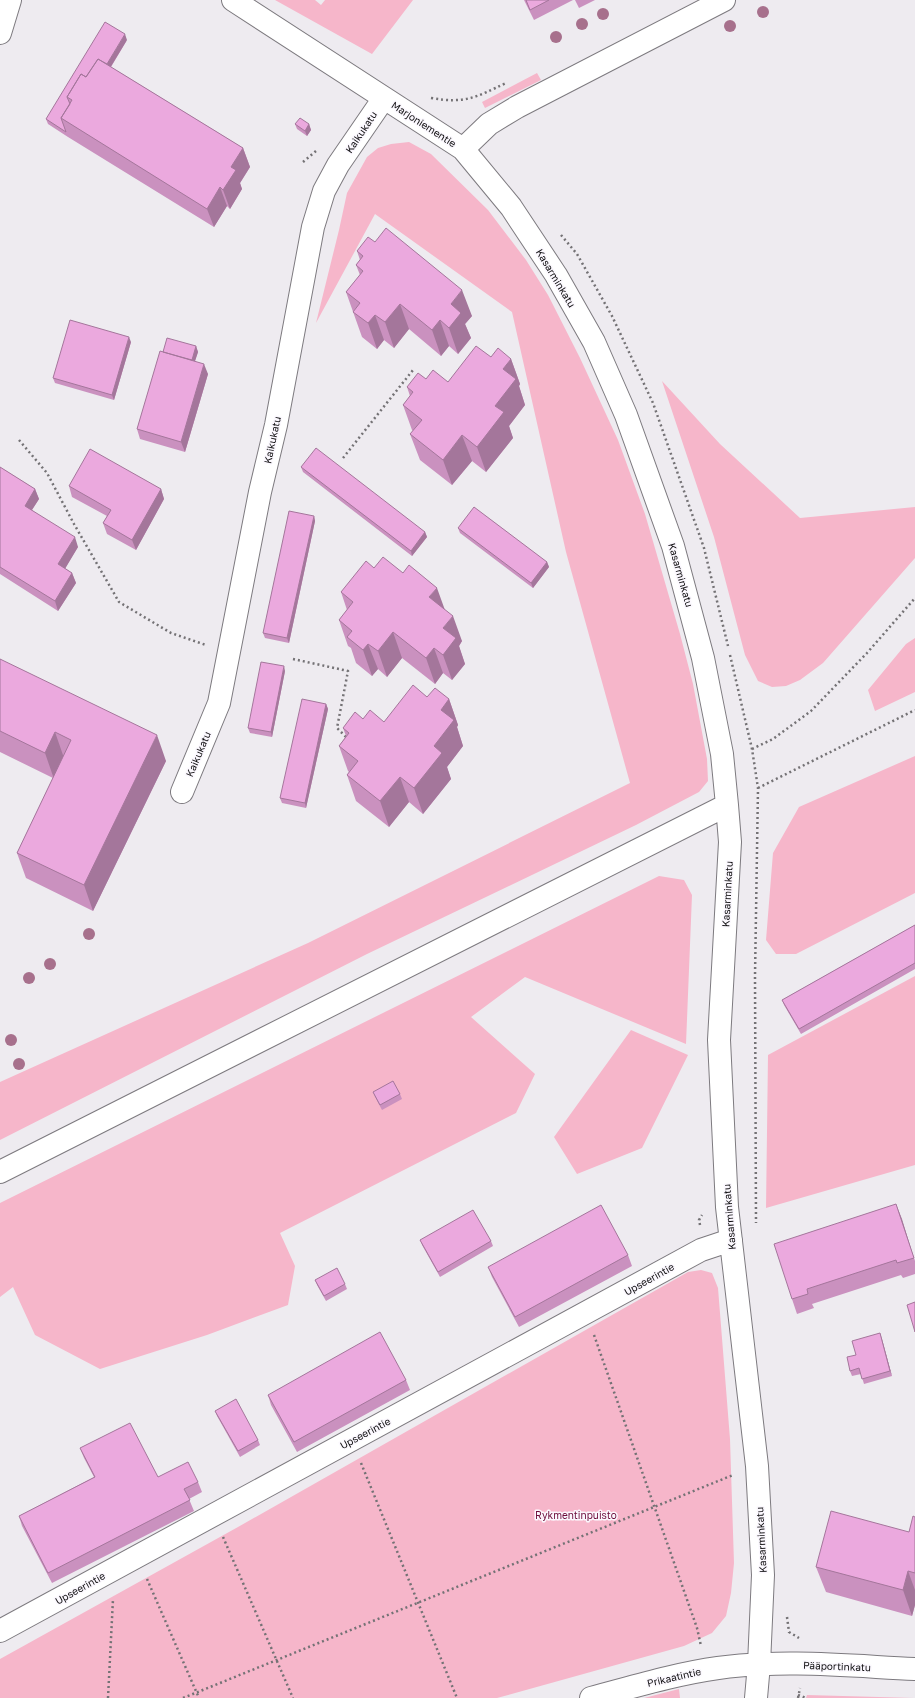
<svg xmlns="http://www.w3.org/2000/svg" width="915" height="1698" font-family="'Golos Text',sans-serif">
  <rect width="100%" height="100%" fill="#eeebf0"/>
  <!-- green -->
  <path fill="#f6b6ca" d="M275 0H315L321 5 325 0H413L372 54Z
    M537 73 541 80 485 108 482 102Z
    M409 142 431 154 488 210 526 260 548 295 580 358 618 440 645 514 680 634 693 684 707 759 708 781 699 792 636 825 367 954 0 1140V1082L308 943 630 783 566 552 512 312 375 214 316 323 339 230 347 193 367 157 378 148 391 144Z
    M662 381 720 444 800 518 915 507V558L823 663 800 680 786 686 772 687 758 681 745 655 714 537Z
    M915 638V692L875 711 868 690 906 644Z
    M915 756V893L796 954H776L766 940 773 853 799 807Z
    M659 876 684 880 692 895 686 1044 525 977 471 1017 535 1074 516 1113 280 1233 295 1266 288 1305 207 1335 100 1369 35 1335 13 1287 0 1297V1203Z
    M915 976V1165L766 1208 768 1055Z
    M631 1030 688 1055 642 1148 577 1174 554 1137Z
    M701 1270 712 1273 718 1288 730 1439 734 1563 731 1593 726 1616 712 1633 684 1646 497 1698H0V1659L238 1527 688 1272Z
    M679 1689 680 1698H644Z
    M807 1695 914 1698H806Z"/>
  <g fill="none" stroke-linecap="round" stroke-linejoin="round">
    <defs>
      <path id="minor" d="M233 0 463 149 511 207 556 275 594 342 626 415 673 546 703 658 722 754 727 805 730 842 719 1040 727 1207 757 1466 763 1575 759 1664 756 1698
        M0 33 10 0
        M463 149 489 124 517 107 724 0
        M182 792 219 703 260 492 276 425 313 227 324 191 338 165 384 98
        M0 1172 727 805
        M0 1631 701 1250 731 1240
        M591 1698C633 1687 675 1674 718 1668 783 1659 850 1666 915 1669"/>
    </defs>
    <!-- minor casing -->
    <use href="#minor" stroke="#7d7a7f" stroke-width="24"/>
    <!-- path -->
    <path stroke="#747275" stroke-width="2.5" stroke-dasharray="2 3" stroke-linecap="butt" d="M431 98C466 104 476 97 506 83
      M303 162 316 151
      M561 235 577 254 612 316 653 403 704 548 728 646
      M19 440 47 473 74 524 119 602 171 633 206 645
      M343 458 413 370
      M730 655 752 749 758 788 755 976 756 1223
      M293 659 348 671 337 728 347 738
      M752 749 773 739 811 711 867 653 915 598
      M758 788 915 710
      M700 1225 699 1220 702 1215
      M594 1335 697 1628 701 1646
      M361 1463 457 1698
      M223 1537 293 1698
      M147 1579 199 1698
      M787 1617 789 1632 799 1638
      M798 1695 806 1698
      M108 1698 113 1599
      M183 1698 733 1475
      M798 1698 800 1688"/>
    <!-- minor -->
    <use href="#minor" stroke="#fff" stroke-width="22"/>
  </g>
  <!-- trees -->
  <g fill="#a7708c">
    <circle cx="763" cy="12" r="6"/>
    <circle cx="603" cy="14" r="6"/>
    <circle cx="582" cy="24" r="6"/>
    <circle cx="730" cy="26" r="6"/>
    <circle cx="556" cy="37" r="6"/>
    <circle cx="89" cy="934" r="6"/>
    <circle cx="50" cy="964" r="6"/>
    <circle cx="29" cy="978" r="6"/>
    <circle cx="11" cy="1040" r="6"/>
    <circle cx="19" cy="1064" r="6"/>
  </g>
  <!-- wall -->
  <path fill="#ca91bf" d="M524 0H573L534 20Z
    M575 0H595L579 8Z
    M127 40 111 67 243 148 250 167 240 183 242 189 230 209 227 206 214 227 68 137 48 124 46 119Z
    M295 124H309L311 130 307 136 297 129Z
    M375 242 472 316 465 324 471 338 458 354 449 346 441 356 409 329 394 348 384 340 377 349 362 337 346 292 360 275 356 265 360 260 357 251Z
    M131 342 114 400 55 383 53 378Z
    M196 346 198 352 195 361 208 374 185 452 140 439 137 429 163 352Z
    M491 357 511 359 520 384 519 386 525 405 509 426 513 438 486 472 472 461 452 485 420 460 410 434 413 431 412 430 403 405 410 396 407 387 426 379 448 382Z
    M0 467 35 489 39 499 32 510 78 547 65 568 72 573 76 583 58 611 0 574Z
    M301 467 425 532 427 537 412 556 303 472Z
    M69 486 161 489 164 499 136 550 107 534 103 523 107 516 72 497Z
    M314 516 315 521 289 643 265 638 263 633Z
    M458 528 547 562 549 567 533 588 460 533Z
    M374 568 462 641 459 646 465 664 452 680 443 673 435 684 402 658 387 677 378 669 372 676 356 663 351 648 348 646 339 620 347 610 341 592Z
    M0 659 166 761 93 911 26 878 17 853 53 778 0 752Z
    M285 671 272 737 250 733 248 728Z
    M427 697 449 699 458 725 457 727 463 746 447 767 451 779 423 814 409 802 389 827 356 801 347 775 349 772 348 771 339 746 346 736 343 728 363 719 384 722Z
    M326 704 328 709 306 808 282 803 280 798Z
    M915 925V969L801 1034 784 1005 782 1000Z
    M373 1092 400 1094 402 1099 382 1110 375 1097Z
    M896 1204 915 1261V1274L903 1278 901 1275 812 1304 814 1308 797 1314 792 1299Z
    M420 1240 491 1241 493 1246 440 1277 422 1245Z
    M628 1255 632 1266 519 1327 492 1277 488 1267Z
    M315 1280 345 1284 347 1289 326 1301 317 1285Z
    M880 1333 892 1376 864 1384 861 1374 852 1376 850 1371 856 1355Z
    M406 1380 410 1390 297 1452 271 1405 268 1395Z
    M215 1411 258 1440 260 1445 240 1457 217 1416Z
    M80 1448 158 1477 198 1482 202 1492 189 1499 194 1511 52 1583 22 1526 19 1516 94 1477 84 1458Z
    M915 1517V1605L912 1616 826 1592 816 1567 909 1532Z"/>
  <!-- shaded-wall -->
  <path fill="#a4769b" d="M125 34 127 40 93 96 91 91Z
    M309 124 311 130 307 136 305 131Z
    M243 148 250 167 240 183 242 189 230 209 223 190 231 167Z
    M220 187 227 206 214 227 207 209Z
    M462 290 472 316 465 324 471 338 458 354 449 328 451 304Z
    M400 304 409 329 394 348 385 322Z
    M375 315 384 340 377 349 368 323Z
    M440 320 449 346 441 356 432 330Z
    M129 337 131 342 114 400 112 395Z
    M196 346 198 352 192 370 190 364Z
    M511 359 520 384 519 386 525 405 509 426 513 438 486 472 477 447 495 406 503 369Z
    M204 364 208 374 185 452 181 442Z
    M462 435 472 461 452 485 443 460Z
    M35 489 39 499 28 516 25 506Z
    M161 489 164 499 136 550 132 540Z
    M314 516 315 521 289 643 287 638Z
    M425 532 427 537 412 556 411 551Z
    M75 537 78 547 62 574 58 564Z
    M547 562 549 567 533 588 531 583Z
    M72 573 76 583 58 611 55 601Z
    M437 588 446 613 429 597Z
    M453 616 462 641 459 646 465 664 452 680 443 655V628Z
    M393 632 402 658 387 677 378 651Z
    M368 644 378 669 372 676 363 650Z
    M434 648 443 673 435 684 426 658Z
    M284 666 285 671 272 737 271 732Z
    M449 699 458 725 457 727 463 746 447 767 451 779 423 814 414 788 434 746 441 710Z
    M326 704 328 709 306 808 305 803Z
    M55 732 64 758 54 779 45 753Z
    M157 735 166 761 93 911 84 885Z
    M400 777 409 802 389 827 380 801Z
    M896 1204 902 1219 915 1262Z
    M880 1333 882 1339 892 1376 890 1371Z
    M908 1571 915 1590V1605L912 1616 903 1590Z"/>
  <!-- building -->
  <path fill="#eba9de" stroke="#a4769b" d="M526 0H549L530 10Z
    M105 22 125 34 107 64 98 59 86 77 81 74 67 97 70 104 61 118 66 132 46 119Z
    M98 59 243 148 231 167 236 170 223 190 220 187 207 209 61 118 72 100 67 97 81 74 86 77Z
    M300 118 309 124 305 131 295 124Z
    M386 228 462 290 451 304 461 313 449 328 440 320 432 330 400 304 385 322 375 315 368 323 353 312 360 303 346 292 363 271 356 265 363 256 357 251 368 237 375 242Z
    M70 320 129 337 112 395 53 378Z
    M167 338 196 346 192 360 163 352Z
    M476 346 491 357 498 348 511 359 503 369 516 379 495 406 504 412 477 447 462 435 443 460 410 434 422 420 403 405 413 392 407 387 418 373 426 379 433 370 448 382Z
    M160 351 204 364 181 442 137 429Z
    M316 448 425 532 411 551 301 467Z
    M90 449 161 489 132 540 103 523 111 510 69 486Z
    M0 467 35 489 25 506 75 537 58 564 72 573 55 601 0 567Z
    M474 507 547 562 531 583 458 528Z
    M289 511 314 516 287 638 263 633Z
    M383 557 403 573 409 565 437 588 429 597 453 616 443 628 456 638 443 655 434 648 426 658 393 632 378 651 368 644 363 650 347 637 352 631 339 620 353 602 341 592 366 561 374 568Z
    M0 659 157 735 84 885 17 853 71 740 55 732 45 753 0 731Z
    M261 662 284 666 271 732 248 728Z
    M413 685 427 697 435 688 449 699 441 710 454 720 434 746 442 753 414 788 400 777 380 801 347 775 358 761 339 746 349 733 343 728 355 712 363 719 370 710 384 722Z
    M302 699 326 704 305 803 280 798Z
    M915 925V963L799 1029 782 1000Z
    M393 1081 400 1094 380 1105 373 1092Z
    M896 1204 914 1258 897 1263 896 1260 807 1289 808 1294 792 1299 774 1244Z
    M601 1205 628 1255 515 1317 488 1267Z
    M473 1210 491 1241 438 1272 420 1240Z
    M337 1268 345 1284 324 1296 315 1280Z
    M915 1302V1332L907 1305Z
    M380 1332 406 1380 294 1442 268 1395Z
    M880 1333 890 1371 862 1379 859 1368 850 1371 847 1357 856 1355 852 1341Z
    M236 1399 258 1440 238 1451 215 1411Z
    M130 1423 158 1477 188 1462 198 1482 184 1489 190 1500 48 1573 19 1516 95 1477 80 1448Z
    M831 1511 909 1532 913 1516 915 1517V1573L908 1571 903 1590 816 1567Z"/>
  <g text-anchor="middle" stroke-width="3" stroke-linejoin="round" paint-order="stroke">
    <!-- street labels -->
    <g font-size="10" fill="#0f0e10" stroke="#fbf8fe">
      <text transform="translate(424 124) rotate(33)" y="4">Marjoniementie</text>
      <text transform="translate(361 132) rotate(-56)" y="4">Kaikukatu</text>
      <text transform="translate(556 278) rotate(59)" y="4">Kasarminkatu</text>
      <text transform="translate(272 440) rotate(-78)" y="4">Kaikukatu</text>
      <text transform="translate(681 575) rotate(74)" y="4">Kasarminkatu</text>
      <text transform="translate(198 754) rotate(-67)" y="4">Kaikukatu</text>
      <text transform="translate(727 894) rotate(-87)" y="4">Kasarminkatu</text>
      <text transform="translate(729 1217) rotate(-95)" y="4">Kasarminkatu</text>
      <text transform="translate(649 1279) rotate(-29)" y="4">Upseerintie</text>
      <text transform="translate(365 1433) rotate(-28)" y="4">Upseerintie</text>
      <text transform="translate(761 1540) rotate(-93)" y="4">Kasarminkatu</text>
      <text transform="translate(80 1588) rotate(-29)" y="4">Upseerintie</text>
      <text transform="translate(837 1666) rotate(2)" y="4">Pääportinkatu</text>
      <text transform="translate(674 1677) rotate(-13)" y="4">Prikaatintie</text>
    </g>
    <!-- park labels -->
    <g font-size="10" fill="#6d0c3b" stroke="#fbf8fe">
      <text x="576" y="1519">Rykmentinpuisto</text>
    </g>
  </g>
</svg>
